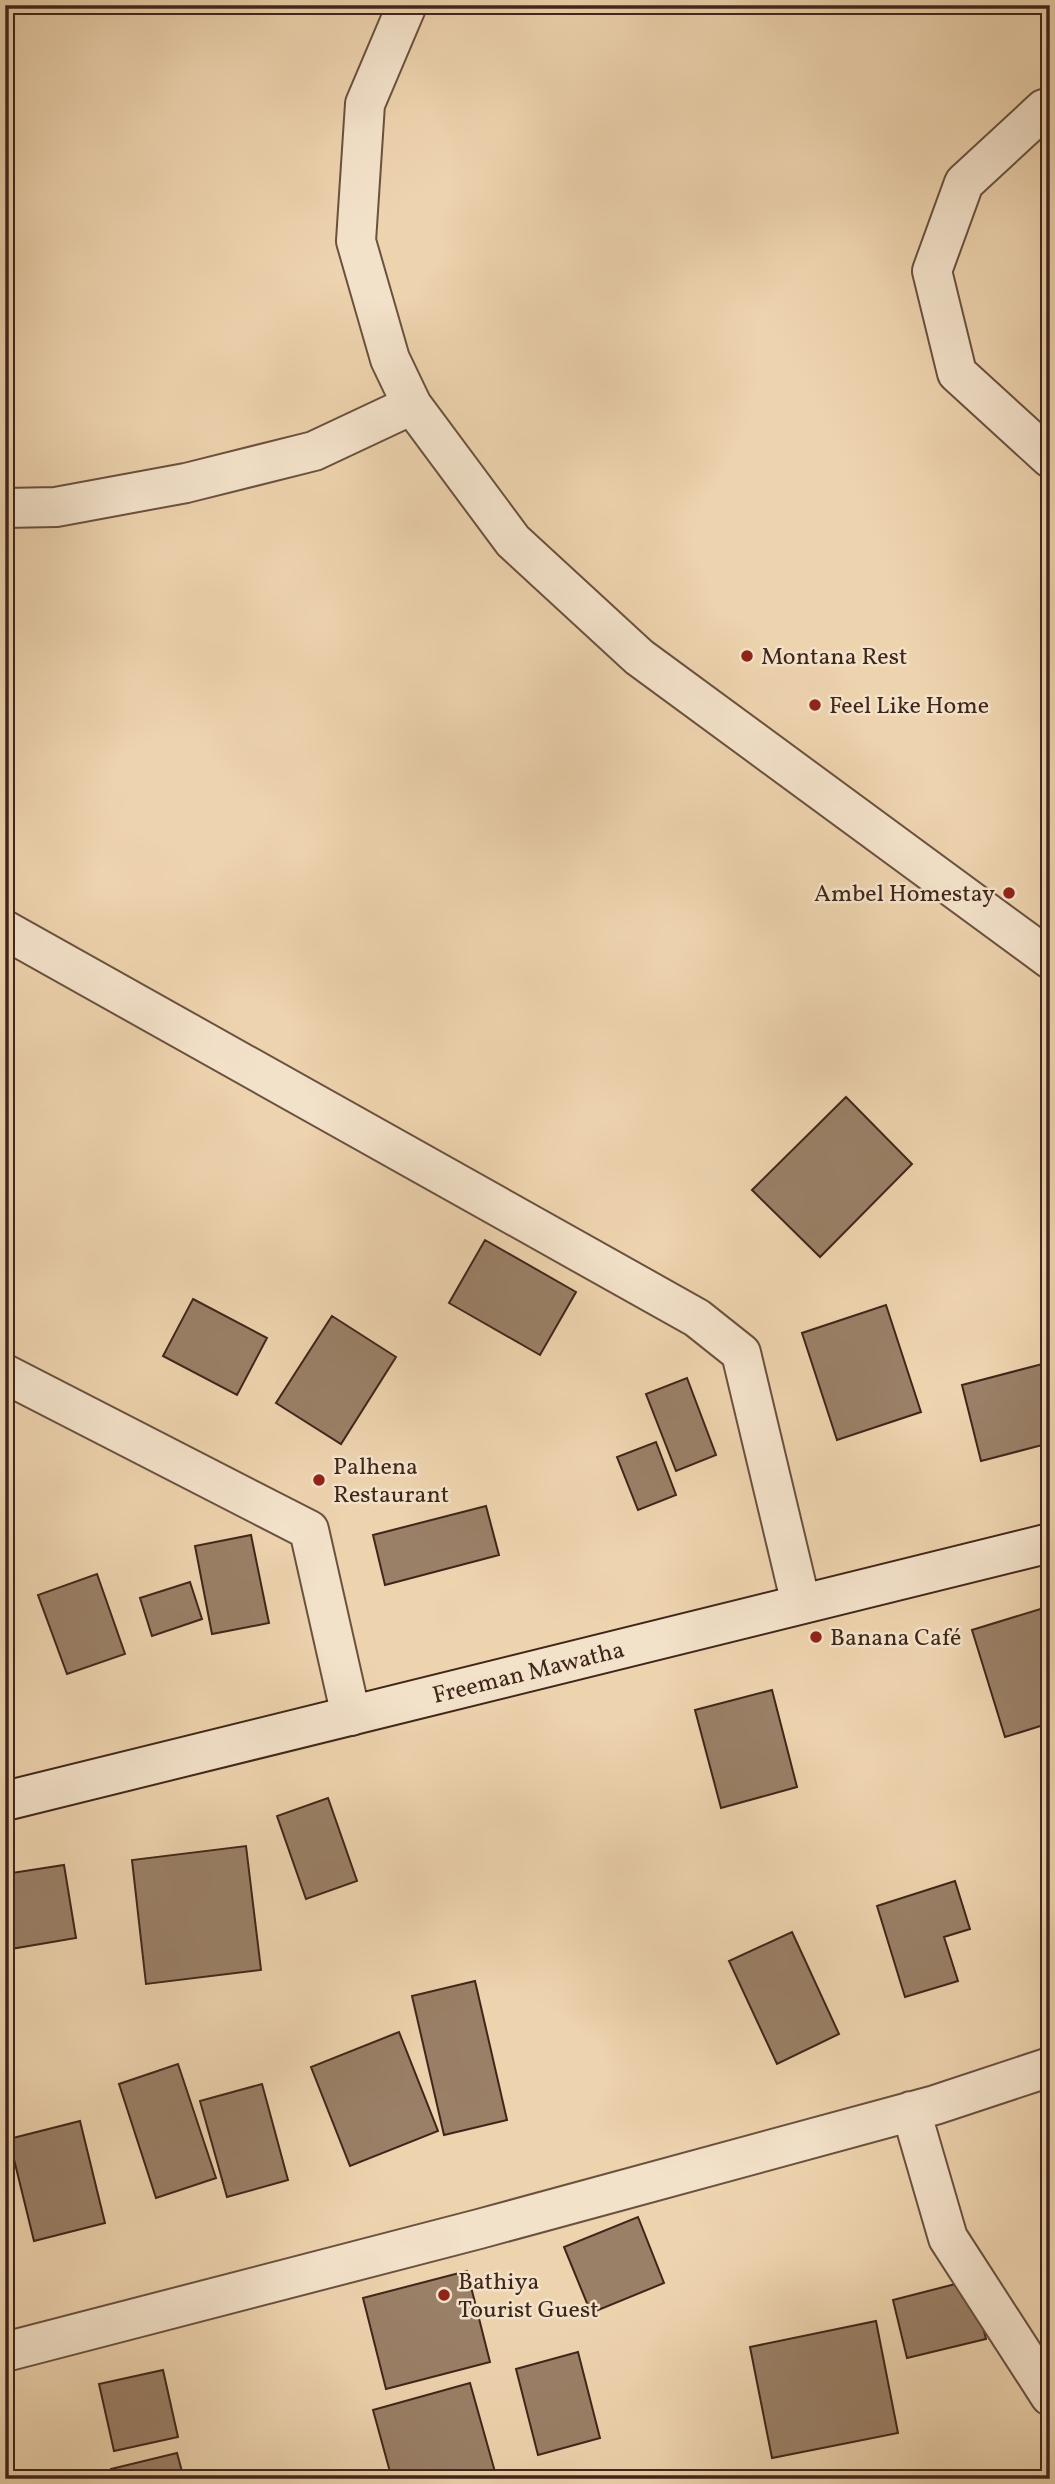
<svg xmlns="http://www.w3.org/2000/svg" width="1055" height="2484" font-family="Vollkorn,serif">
  <rect width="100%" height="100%" fill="#edd3ae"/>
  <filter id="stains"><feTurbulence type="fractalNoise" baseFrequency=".00286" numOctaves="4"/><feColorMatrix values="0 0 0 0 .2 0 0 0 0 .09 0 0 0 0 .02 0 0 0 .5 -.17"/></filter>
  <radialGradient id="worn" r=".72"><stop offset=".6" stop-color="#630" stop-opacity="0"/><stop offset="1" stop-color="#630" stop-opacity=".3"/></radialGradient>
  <!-- building -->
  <path fill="#9a8067" stroke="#40261a" stroke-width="2" d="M846 1097 912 1164 820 1257 752 1190Z
    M485 1240 576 1292 540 1355 449 1303Z
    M193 1299 267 1338 237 1395 163 1356Z
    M886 1305 921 1412 837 1440 802 1333Z
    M332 1316 396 1357 341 1444 276 1403Z
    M1050 1362V1443L981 1461 962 1385Z
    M687 1378 716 1455 676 1471 646 1394Z
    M656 1442 676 1495 638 1510 617 1457Z
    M486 1506 499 1555 385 1585 373 1535Z
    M251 1535 269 1623 212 1634 195 1546Z
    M97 1574 125 1654 67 1674 38 1595Z
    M190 1582 202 1619 152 1636 140 1598Z
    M1050 1606V1723L1005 1737 972 1630Z
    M772 1690 797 1787 721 1808 695 1710Z
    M328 1798 357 1881 306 1899 277 1816Z
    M246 1846 261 1970 146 1984 132 1860Z
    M64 1865 76 1938 5 1950V1874Z
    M955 1881 970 1929 944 1937 958 1981 905 1997 877 1906Z
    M792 1932 839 2034 777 2064 729 1961Z
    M475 1981 507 2120 444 2135 412 1996Z
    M399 2032 438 2131 350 2166 311 2067Z
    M178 2064 216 2178 156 2198 119 2084Z
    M262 2084 288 2180 227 2197 200 2101Z
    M80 2121 105 2223 34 2241 9 2139Z
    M638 2217 664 2283 591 2313 564 2247Z
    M467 2271 490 2362 386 2389 363 2298Z
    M971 2280 986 2339 907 2358 893 2300Z
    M876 2321 898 2433 772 2458 750 2347Z
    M578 2352 600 2438 538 2455 516 2369Z
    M163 2370 178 2437 114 2451 99 2384Z
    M470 2383 497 2479H392L373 2410Z
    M177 2453 184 2479H113L111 2469Z"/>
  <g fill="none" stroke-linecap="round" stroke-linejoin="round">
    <defs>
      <path id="street" d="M407 5 365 104 356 241 390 359 412 405 513 541 639 657 1050 959
        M1050 113 1044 109 964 183 932 271 957 373 1050 458
        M5 508 56 507 186 483 314 451 412 405
        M5 930 697 1318 741 1353 801 1604
        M5 1374 309 1530 351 1716
        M911 2111 948 2238 1050 2396
        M5 2352 479 2229 935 2105 1050 2067"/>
      <g id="secondary">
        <path id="s1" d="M5 1801 1050 1543"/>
      </g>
    </defs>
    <!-- street casing -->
    <use href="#street" stroke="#6b513f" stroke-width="42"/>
    <!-- secondary casing -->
    <use href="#secondary" stroke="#40261a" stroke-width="42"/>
    <!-- street -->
    <use href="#street" stroke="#f3e2ca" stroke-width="38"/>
    <!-- secondary -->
    <use href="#secondary" stroke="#f3e2ca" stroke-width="38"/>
  </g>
  <!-- markers -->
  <g fill="#8f2418" stroke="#f3e2ca" stroke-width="2.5">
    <circle cx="747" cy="656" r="7"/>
    <circle cx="815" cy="705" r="7"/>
    <circle cx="1009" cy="893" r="7"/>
    <circle cx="319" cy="1480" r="7"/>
    <circle cx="816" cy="1637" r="7"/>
    <circle cx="444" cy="2295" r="7"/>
  </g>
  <g text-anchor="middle" stroke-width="5" stroke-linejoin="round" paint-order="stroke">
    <!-- poi labels -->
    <g font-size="24" fill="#40261a" stroke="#f3e2ca" text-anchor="start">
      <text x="761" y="664">Montana Rest</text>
      <text x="829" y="713">Feel Like Home</text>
      <text x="995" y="901" text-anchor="end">Ambel Homestay</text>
      <text x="333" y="1474">Palhena<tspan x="333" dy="28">Restaurant</tspan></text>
      <text x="830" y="1645">Banana Café</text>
      <text x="458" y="2289">Bathiya<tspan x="458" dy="28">Tourist Guest</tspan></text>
    </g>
    <!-- street labels -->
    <g font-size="24" fill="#40261a" stroke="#f3e2ca">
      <text dy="8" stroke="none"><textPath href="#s1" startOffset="539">Freeman Mawatha</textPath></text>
    </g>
  </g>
  <!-- margin -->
  <rect width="1055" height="2484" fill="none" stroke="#edd3ae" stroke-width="28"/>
  <rect x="7" y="7" width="1041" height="2470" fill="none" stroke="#40261a" stroke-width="3.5"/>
  <rect x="14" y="14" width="1027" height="2456" fill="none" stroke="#40261a" stroke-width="2"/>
  <rect width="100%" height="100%" filter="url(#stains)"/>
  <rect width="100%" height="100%" fill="url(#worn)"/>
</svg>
